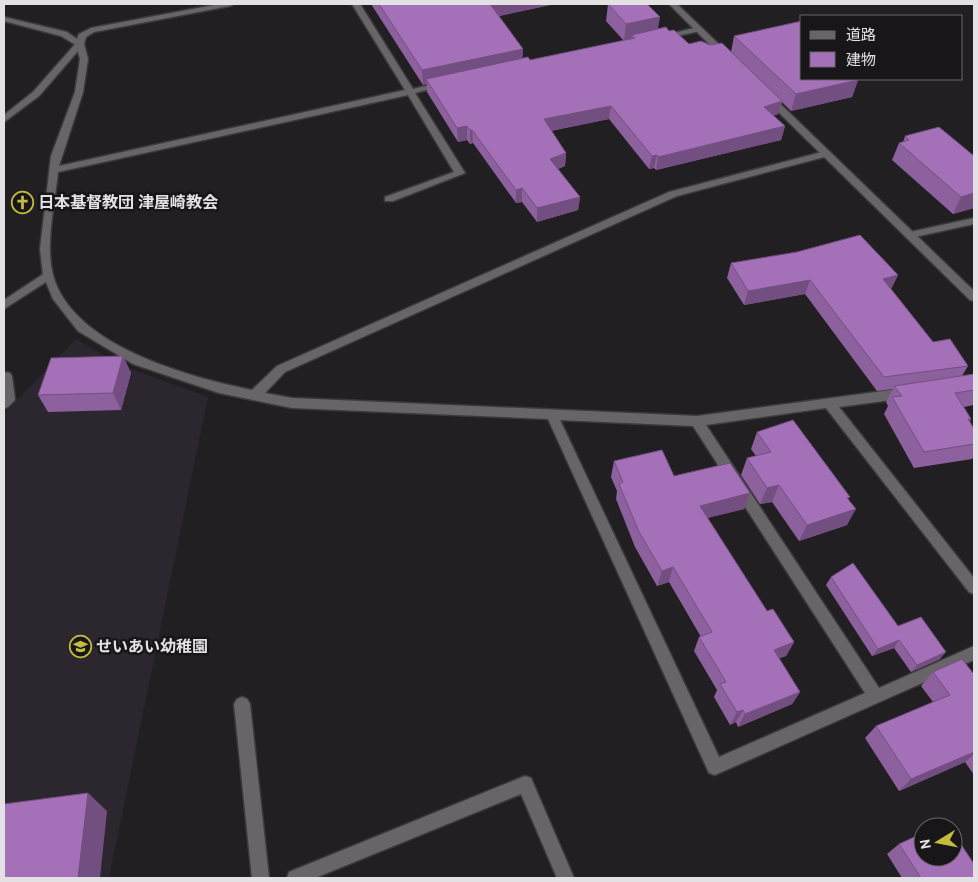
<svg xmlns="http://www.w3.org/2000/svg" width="978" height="882" font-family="Overpass,'Noto Sans JP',sans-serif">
  <rect width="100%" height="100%" fill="#221f23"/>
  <!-- built -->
  <path fill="#2c262f" d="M76 339 120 365 208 397 109 878H4V414Z"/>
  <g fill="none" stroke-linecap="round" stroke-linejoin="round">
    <defs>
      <path id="service" d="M77 42 84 44 39 96 4 122V115L33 92Z
        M48 271 53 275 52 278 4 309V300Z
        M4 372 10 373 12 376 15 400 8 407 4 409Z"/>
      <path id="minor" d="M219 4H234L230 6 94 32 86 37 84 44 88 59 83 92 59 166 405 90 352 4H360L413 89 442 82 446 85 415 93 465 173 393 201H385V197L454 172 408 95 58 172C55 203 45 244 53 275 72 346 189 377 252 390L277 366 669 192 822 152H828V156L677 196 285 372 265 393 292 398 697 416 906 388 910 390 912 393 906 398 839 407 974 578V594L969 592 826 408 706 425 879 688 974 646V660L715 775 709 773 548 419 292 408 219 393 133 364 78 331 53 299 43 275 40 249 51 156 75 92 80 59 76 45 61 36 4 21V17L67 32 77 39 79 34 91 28ZM560 420 693 426 865 693 719 757Z
        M698 27H701V31L662 39 658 37Z
        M974 218V224L910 238 905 235 910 232Z
        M242 697 247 699 250 704 269 878H252L234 704 237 699Z
        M525 776 531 778 574 878H557L521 794 315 878H287L289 872Z"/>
      <path id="tertiary" d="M669 4H677L728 53V57H722Z
        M768 94 771 95 974 291V301L970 300 765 99V95Z"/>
    </defs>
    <!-- service casing -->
    <use href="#service" stroke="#3d3a3e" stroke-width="3"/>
    <!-- minor casing -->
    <use href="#minor" stroke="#3d3a3e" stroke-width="3"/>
    <!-- tertiary casing -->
    <use href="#tertiary" stroke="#3d3a3e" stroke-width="3"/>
    <!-- service -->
    <use href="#service" fill="#676567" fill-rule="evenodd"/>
    <!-- minor -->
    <use href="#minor" fill="#676567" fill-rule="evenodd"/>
    <!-- tertiary -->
    <use href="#tertiary" fill="#676567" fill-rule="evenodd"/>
  </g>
  <!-- wall -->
  <path fill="#8d609e" d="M371 4H555L499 16 523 49 522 58 530 60 624 41 606 21 608 4 658 29 669 31 689 44 710 45 731 52 734 36 802 79 858 80 852 97 791 111 782 102 778 114 773 116 785 126 781 140 656 170 654 168 649 169 609 119 551 131 566 153 565 166 558 169 580 197 578 210 537 222 522 202 516 203 473 143 470 144 467 140 458 142 427 92V84L423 85Z
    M905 136 974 156V208L953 214 892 160 899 143 903 142Z
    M731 263 898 275 891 289 933 342 968 366 962 376 974 374V405L964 407 971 419 970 421 974 429V456L972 459 914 468 884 414 888 406 886 402 893 389 877 391 805 294 744 305 727 278Z
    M123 356 131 373 121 410 48 412 38 395Z
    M757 432 849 499 847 525 799 541 772 502 760 504 741 475 747 458 756 456 751 449Z
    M614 461 674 476 750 493 744 509 707 518 767 611 794 642 786 656 779 658 800 692 792 704 738 727 736 722 730 725 714 697 717 690 694 651 699 637H701L669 582 657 586 635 547 616 499 617 491 611 477Z
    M831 577 898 626 940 659 911 672 894 648 872 656 826 585Z
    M933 672 974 673V775L965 762 899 791 865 738 876 726 933 702 921 686Z
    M899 844 974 878H902L887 854Z"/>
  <!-- shaded-wall -->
  <path fill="#734e81" d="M489 4H555L489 18Z
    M660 17 657 34 632 35 631 40 624 41 626 24Z
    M523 49 522 63 426 79 427 84 423 85 422 70Z
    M858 80 852 97 791 111 796 94Z
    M782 101 778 114 760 120 764 107Z
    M611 106 609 119 543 132 544 119Z
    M467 126V140L458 142 457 128Z
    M785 126 781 140 656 170 658 157Z
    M470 130H472L473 143 470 144Z
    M566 153 565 166 549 172 550 159Z
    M657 155 654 168 649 169 652 156Z
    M522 188V202L516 203V190Z
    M974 193V208L953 214 961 197Z
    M580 197 578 210 537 222V208Z
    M898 275 891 289 877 293 883 279Z
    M810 280 805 294 744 305 748 291Z
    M123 356 131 373 121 410 113 393Z
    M779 485 772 502 760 504 767 488Z
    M750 493 744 509 695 521 700 506Z
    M856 509 847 525 799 541 807 525Z
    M673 567 669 582 657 586 662 571Z
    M899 640 894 648 872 656 878 649Z
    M794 642 786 656 766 663 774 650Z
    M946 652 940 659 911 672 917 665Z
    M800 692 792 704 738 727 745 714Z
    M743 710 736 722 730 725 737 712Z
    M974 752V754L965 762 899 791 911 779Z
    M88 793 107 811 100 878H78Z"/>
  <!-- building -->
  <path fill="#a470b8" stroke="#734e81" d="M379 4H490L523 49 422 70Z
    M608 4H647L660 17 626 24Z
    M802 21V79H857L858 80 796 94 734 36Z
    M666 27 669 31 674 30 689 44 701 41 710 45 722 43 782 101 764 107 785 126 658 157 657 155 652 156 611 106 544 119 566 153 550 159 580 197 537 208 522 188 516 190 472 130H470L467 126 457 128 426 79 528 57 530 60 635 38 632 35Z
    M939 127 974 156V193L961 197 899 143 909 140 905 136Z
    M860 235 898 275 883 279 933 342 950 339 968 366 884 377 810 280 748 291 731 263 797 252Z
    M123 356 113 393 38 395 51 358Z
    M974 374V390L955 393 971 419H968L974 429V444L924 452 892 397 902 396 894 386Z
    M793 420 850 497 847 498 856 509 807 525 779 485 767 488 747 458 771 452 757 432Z
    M662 450 674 476 730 463 750 493 700 506 767 611 773 609 794 642 774 650 800 692 745 714 743 710 737 712 720 684 726 682 699 637 712 632 673 567 662 571 639 532 619 484 623 482 614 461Z
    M853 563 898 626 921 617 946 652 917 665 899 640 878 649 831 577Z
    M962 659 973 673H974V752L911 779 876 726 950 695 933 672Z
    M88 793 78 878H4V804Z
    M947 823 949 827H937Z
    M953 832 974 864V878H921L899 844 923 833V857H953Z"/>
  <!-- icons -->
  <defs>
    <symbol id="church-ring" viewBox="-11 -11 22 22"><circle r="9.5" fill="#19161a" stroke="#c4bc3e" stroke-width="1.5"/><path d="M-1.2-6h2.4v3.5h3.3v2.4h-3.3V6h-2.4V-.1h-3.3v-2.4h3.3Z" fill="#c4bc3e"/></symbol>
    <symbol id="school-ring" viewBox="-11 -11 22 22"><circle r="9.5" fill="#19161a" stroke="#c4bc3e" stroke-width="1.5"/><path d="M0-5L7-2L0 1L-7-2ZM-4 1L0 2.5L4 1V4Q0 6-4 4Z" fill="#c4bc3e"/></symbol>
  </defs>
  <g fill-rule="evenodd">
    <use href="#church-ring" x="10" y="190" width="25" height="25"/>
    <use href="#school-ring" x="68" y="634" width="25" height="25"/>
  </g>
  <g text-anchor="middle" stroke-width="5" stroke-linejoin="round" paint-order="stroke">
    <!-- poi labels -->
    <g font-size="16" font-weight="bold" fill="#e3e1e4" stroke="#19161a" text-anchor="start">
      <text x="38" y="208">日本基督教団 津屋崎教会</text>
      <text x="96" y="652">せいあい幼稚園</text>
    </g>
  </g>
  <!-- border -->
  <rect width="978" height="882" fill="none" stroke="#e3e1e4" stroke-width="10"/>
  <!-- legend -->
  <rect x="800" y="15" width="162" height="65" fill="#19161a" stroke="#6a676b"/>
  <rect x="810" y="31" width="25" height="8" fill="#676567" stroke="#6a676b"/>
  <text x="846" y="40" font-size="15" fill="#e3e1e4">道路</text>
  <rect x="810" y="52" width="25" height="15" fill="#a470b8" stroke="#6a676b"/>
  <text x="846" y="65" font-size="15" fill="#e3e1e4">建物</text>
  <!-- north arrow -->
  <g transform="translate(938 842) rotate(260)"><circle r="24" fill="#19161a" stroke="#6a676b"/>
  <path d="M0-4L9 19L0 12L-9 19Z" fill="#c4bc3e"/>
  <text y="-8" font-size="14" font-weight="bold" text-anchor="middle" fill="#e3e1e4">N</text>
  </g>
</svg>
